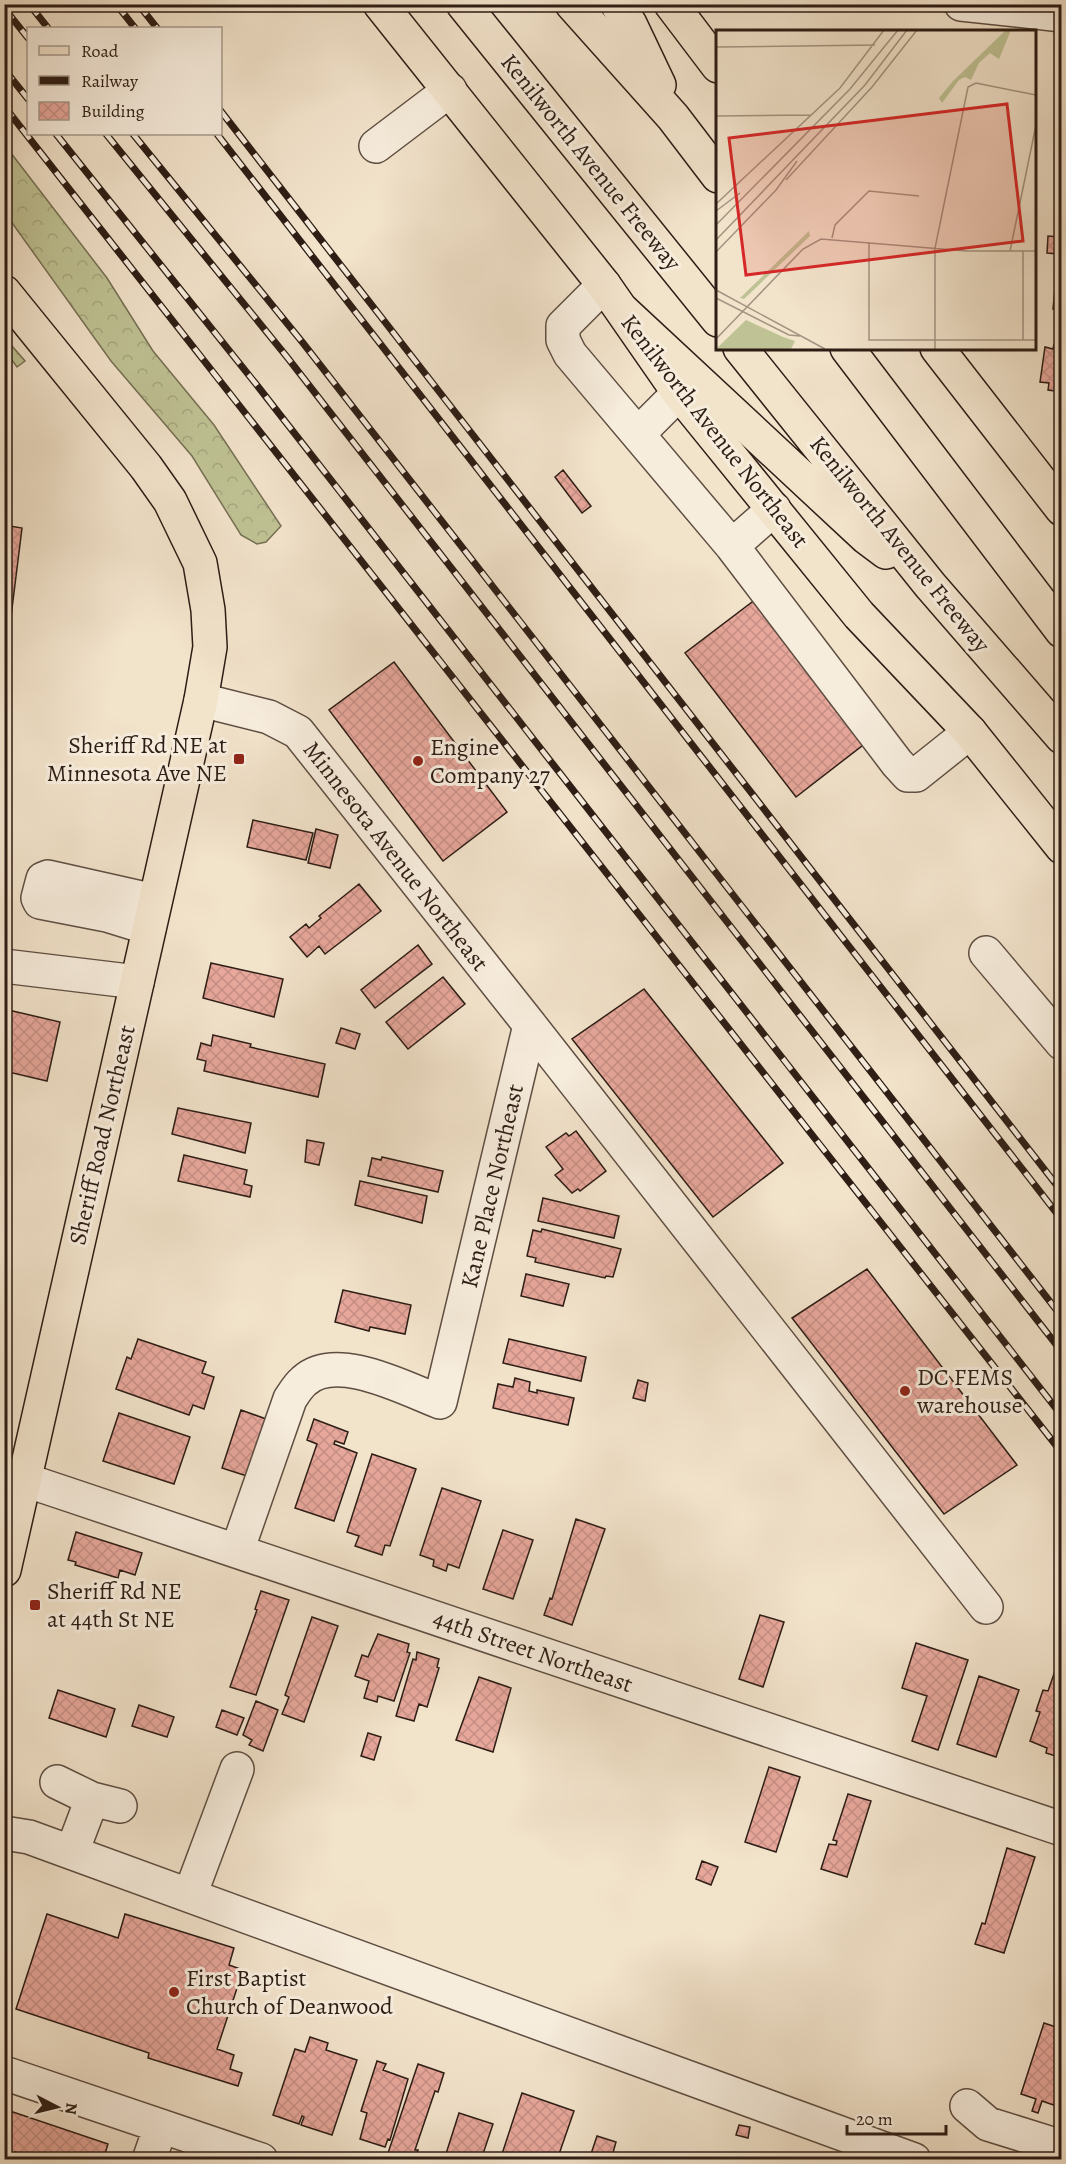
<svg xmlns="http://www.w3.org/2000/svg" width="1066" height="2164" font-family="Alegreya,serif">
  <defs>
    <pattern id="forest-crowns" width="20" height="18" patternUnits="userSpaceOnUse" patternTransform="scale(1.5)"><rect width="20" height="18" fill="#bfc294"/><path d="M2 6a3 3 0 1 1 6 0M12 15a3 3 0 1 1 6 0" fill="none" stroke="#a4a67f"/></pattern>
    <pattern id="wetland-marsh" width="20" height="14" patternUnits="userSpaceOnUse" patternTransform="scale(1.5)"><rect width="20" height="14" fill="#bfc294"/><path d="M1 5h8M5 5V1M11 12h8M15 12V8" fill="none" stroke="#a4a67f"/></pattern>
    <pattern id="building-cross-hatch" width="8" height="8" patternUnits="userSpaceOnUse" patternTransform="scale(1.5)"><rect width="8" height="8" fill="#e7a79b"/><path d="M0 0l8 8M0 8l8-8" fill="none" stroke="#c68f85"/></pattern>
  </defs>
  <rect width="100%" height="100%" fill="#f2e3cb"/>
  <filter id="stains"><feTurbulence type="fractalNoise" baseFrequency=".00333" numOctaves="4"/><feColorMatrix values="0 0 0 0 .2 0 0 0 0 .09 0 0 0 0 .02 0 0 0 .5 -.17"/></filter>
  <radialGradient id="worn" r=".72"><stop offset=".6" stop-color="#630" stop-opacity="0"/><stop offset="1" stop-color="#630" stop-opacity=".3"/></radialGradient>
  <!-- forest -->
  <path fill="url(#forest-crowns)" stroke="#767054" stroke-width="1.5" d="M4 144 107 278 153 351 214 425 281 526 266 542 257 544 241 535 192 456 111 361 5 213Z"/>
  <!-- wetland -->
  <path fill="url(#wetland-marsh)" stroke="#767054" stroke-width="1.5" d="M4 337 25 361 17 367 5 351Z"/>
  <!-- building -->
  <path fill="url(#building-cross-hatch)" stroke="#2d1d15" stroke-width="1.5" d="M1062 231V260H1058V254L1047 253 1048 236 1061 237Z
    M1055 289 1062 290V309H1053Z
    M1054 344 1062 345V392L1048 390 1049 383 1040 382 1045 347 1053 349Z
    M563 470 591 506 582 513 555 477Z
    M4 525 22 528 4 673Z
    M756 599 867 742 796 797 685 653Z
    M394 662 507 812 443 861 329 710Z
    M253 820 313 833 306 860 247 847Z
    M316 829 338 835 330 868 308 863Z
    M359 884 381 911 325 954 319 946 307 957 290 937 306 924 309 928 321 918 319 916Z
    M418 945 432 964 375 1008 361 990Z
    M211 963 283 979 274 1017 203 998Z
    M443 977 465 1004 408 1049 386 1022Z
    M644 989 783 1163 713 1217 572 1039Z
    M4 1009 60 1022 47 1081 4 1071Z
    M341 1028 360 1034 355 1049 336 1043Z
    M213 1035 251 1044 250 1047 325 1064 318 1097 204 1071 206 1061 197 1059 201 1043 211 1046Z
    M178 1108 251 1123 245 1153 172 1134Z
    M576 1131 606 1171 580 1191 578 1189 572 1193 555 1175 563 1169 546 1147 566 1133 569 1136Z
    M307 1140 324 1143 319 1165 305 1162Z
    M184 1155 247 1170 244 1184 252 1186 250 1197 178 1181Z
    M4 1156 9 1157 4 1178Z
    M382 1157 443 1171 438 1192 368 1176 372 1158 381 1160Z
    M360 1181 427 1196 422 1223 355 1205Z
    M543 1198 619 1216 614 1238 538 1221Z
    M542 1229 621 1249 613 1277 606 1276 605 1278 535 1262 536 1258 527 1256 533 1230 541 1232Z
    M867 1269 1017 1465 944 1514 792 1318Z
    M526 1274 569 1284 563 1306 521 1296Z
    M343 1290 411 1305 405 1334 370 1327 369 1331 335 1322Z
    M138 1339 206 1362 202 1373 214 1377 204 1409 193 1405 189 1415 116 1389 127 1357 131 1359Z
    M509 1339 586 1357 581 1381 503 1363Z
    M515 1378 530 1382 529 1391 537 1393V1390L574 1398 568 1425 493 1408 498 1384 513 1387Z
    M638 1380 648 1383 645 1401 633 1398Z
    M241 1410 269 1420 250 1477 222 1468Z
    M119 1413 190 1437 174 1484 103 1461Z
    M314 1419 348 1432 344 1444 335 1441 334 1444 357 1453 334 1521 295 1508 317 1444 307 1440Z
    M372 1454 416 1469 390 1546 385 1545 382 1555 355 1546 359 1536 347 1532Z
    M442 1488 481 1501 459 1568 448 1564 446 1571 433 1566 434 1560 420 1555Z
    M576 1519 605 1529 572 1625 544 1615 550 1598 552 1599Z
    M503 1530 533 1540 513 1599 483 1589Z
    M76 1532 142 1553 135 1575 120 1570 118 1578 75 1565 76 1562 68 1560Z
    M261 1591 289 1600 256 1695 230 1687 257 1610 255 1609Z
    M760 1615 784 1622 763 1687 739 1679Z
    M312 1617 338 1626 304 1722 282 1714 289 1697 285 1695Z
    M378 1634 409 1644 407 1652 410 1653 394 1701 378 1696 377 1702 364 1698 369 1681 355 1676 362 1655 368 1657Z
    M916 1643 968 1660 938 1750 912 1741 927 1696 902 1688Z
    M417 1652 439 1659 437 1667 439 1668 427 1707 419 1704 414 1721 396 1716 413 1659 416 1660Z
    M1055 1671 1062 1674V1758L1046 1753 1047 1748 1030 1741 1040 1712 1036 1711 1043 1690 1048 1691Z
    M979 1676 1019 1690 996 1757 957 1744Z
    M479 1677 511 1688 493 1752 456 1740Z
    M58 1690 115 1709 106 1737 49 1718Z
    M256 1701 278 1710 263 1751 249 1745 252 1740 243 1735Z
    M139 1705 174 1717 167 1737 132 1726Z
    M222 1710 244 1718 237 1735 216 1727Z
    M368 1733 381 1737 374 1760 361 1756Z
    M769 1767 800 1777 776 1852 745 1842Z
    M848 1794 871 1801 847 1877 821 1869 829 1844 836 1845 837 1841 833 1840Z
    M1007 1848 1035 1857 1004 1953 975 1944 982 1923 985 1924Z
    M702 1861 718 1867 711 1885 696 1879Z
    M47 1914 118 1938 125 1914 234 1948 229 1965 243 1970 217 2049 234 2055 230 2069 242 2073 238 2086 148 2058 149 2053 16 2009Z
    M1044 2023 1062 2029V2108L1042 2101 1038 2113 1032 2111 1036 2099 1021 2094Z
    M310 2037 328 2043 326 2050 357 2060 332 2135 301 2125 304 2117 302 2116 299 2124 273 2115 295 2049 305 2052Z
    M377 2061 386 2064 383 2070 408 2079 390 2140 388 2139 385 2147 360 2139 367 2113 361 2111Z
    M418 2064 444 2073 438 2092 435 2091 415 2150H418L415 2160 386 2159Z
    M522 2093 574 2111 557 2160H500Z
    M4 2109 108 2144 103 2160H25L26 2156 15 2152 13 2160 4 2158Z
    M459 2113 493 2124 481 2160H444Z
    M739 2125 750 2127 748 2138 736 2135Z
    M597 2136 616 2142 611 2160H589Z"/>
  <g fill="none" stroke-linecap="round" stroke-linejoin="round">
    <defs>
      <path id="minor" d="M961 4 1062 15
        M376 146 450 90
        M604 285 563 326V340L570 354 732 546 897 763 908 775H916L970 732
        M638 434 679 393
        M732 546 774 509
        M201 700 269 717 298 732 530 1025 440 1402C406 1389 336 1351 304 1381 298 1386 294 1393 290 1399L237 1551
        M149 928 107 915 40 902 38 898 43 879 48 877 155 901
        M986 953 1062 1043
        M4 966 137 982
        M530 1025 986 1607
        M4 1477 25 1480 67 1494 1062 1829
        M57 1782 92 1799 120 1806
        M4 1833 29 1837 914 2160
        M72 1852 92 1799
        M190 1895 237 1769
        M4 2073 261 2160
        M967 2106 988 2124 1062 2147
        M149 2160 161 2126"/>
      <path id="major" d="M380 4 604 285 679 393 859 615 970 732 1062 847
        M671 4 718 66
        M4 292 146 467 170 501 200 563 208 610 210 647 201 700 4 1570
        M937 348 1062 509"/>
      <path id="highway" d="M463 4 718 320
        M572 4 673 117 718 176
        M617 4 630 24 659 85
        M623 311 866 537 886 552
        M740 348 930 585 1062 737
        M847 348 1062 631"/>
    </defs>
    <!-- minor casing -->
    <use href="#minor" stroke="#5e4e42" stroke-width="36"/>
    <!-- major casing -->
    <use href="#major" stroke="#2d1d15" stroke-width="36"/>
    <!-- highway casing -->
    <use href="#highway" stroke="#2d1d15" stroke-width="36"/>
    <!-- minor -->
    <use href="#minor" stroke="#f7eddd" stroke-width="33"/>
    <!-- major -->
    <use href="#major" stroke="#f2e3cb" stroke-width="33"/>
    <!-- highway -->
    <use href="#highway" stroke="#f2e3cb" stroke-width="33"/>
    <defs>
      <path id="rail" d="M29 4 48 28
        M116 4 135 28
        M138 4 157 28
        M4 8 28 38
        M4 69 28 99
        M4 106 1062 1453
        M220 110 1062 1192
        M56 134 256 384 1062 1416
        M106 134 287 357 1062 1352
        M133 134 303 343 1062 1317
        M217 134 1062 1220"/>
    </defs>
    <!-- rail casing -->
    <use href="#rail" stroke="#2d1d15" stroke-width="7"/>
    <!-- rail -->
    <use href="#rail" stroke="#f7eddd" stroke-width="4.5" stroke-dasharray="14" stroke-linecap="butt"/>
  </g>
  <!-- markers -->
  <g fill="#8f2418" stroke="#f7eddd" stroke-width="2">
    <rect x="233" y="753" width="12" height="12" rx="3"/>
    <circle cx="418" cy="761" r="6"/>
    <circle cx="905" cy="1391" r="6"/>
    <rect x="29" y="1599" width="12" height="12" rx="3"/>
    <circle cx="174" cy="1992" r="6"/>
  </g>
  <g text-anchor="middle" stroke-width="6" stroke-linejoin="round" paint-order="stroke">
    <!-- street labels -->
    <g font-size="24" fill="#2d1d15" stroke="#f7eddd">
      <text transform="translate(591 162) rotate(51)" y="8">Kenilworth Avenue Freeway</text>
      <text transform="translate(715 431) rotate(52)" y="8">Kenilworth Avenue Northeast</text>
      <text transform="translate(900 544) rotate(51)" y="8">Kenilworth Avenue Freeway</text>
      <text transform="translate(396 856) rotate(52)" y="8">Minnesota Avenue Northeast</text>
      <text transform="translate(102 1135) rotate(-77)" y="8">Sheriff Road Northeast</text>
      <text transform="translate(492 1186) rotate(-77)" y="8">Kane Place Northeast</text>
      <text transform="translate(533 1651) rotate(19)" y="8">44th Street Northeast</text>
    </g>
    <!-- poi labels -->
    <g font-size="24" fill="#2d1d15" stroke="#f7eddd" text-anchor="start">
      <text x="227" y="753" text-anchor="end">Sheriff Rd NE at<tspan x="227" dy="28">Minnesota Ave NE</tspan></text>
      <text x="430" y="755">Engine<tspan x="430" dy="28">Company 27</tspan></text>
      <text x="917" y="1385">DC FEMS<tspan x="917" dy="28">warehouse</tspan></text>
      <text x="47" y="1599">Sheriff Rd NE<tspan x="47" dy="28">at 44th St NE</tspan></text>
      <text x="186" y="1986">First Baptist<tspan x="186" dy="28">Church of Deanwood</tspan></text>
    </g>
  </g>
  <!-- overview -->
  <g transform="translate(716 30)">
    <rect width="320" height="320" fill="#f2e3cb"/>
    <path d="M290 0H295L283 29 274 23 263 33 255 50 249 47 243 50 226 73 223 68 237 51ZM93 201 94 206 28 269 24 268ZM30 290 67 307 79 311 75 319H0Z" fill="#bfc294"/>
    <path fill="none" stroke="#a39482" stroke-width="1.5" d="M0 17 159 15M0 86 95 85M70 150 156 57 201 0M60 160 81 131M0 174 124 58 168 0M0 181 24 163M0 195 134 59 182 0M116 208 119 195 153 161 203 166M0 210 149 55 191 0M153 212V310H320M294 221 320 95M307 221V310M0 222 61 159M0 260 109 319M0 268 73 305 84 306M0 309 87 219 105 209 250 221H320M219 319V218L252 57 260 53 320 65"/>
    <path fill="#d62828" fill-opacity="0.15" stroke="#d62828" stroke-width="3" d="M291 74 307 211 30 245 13 108Z"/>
    <rect width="320" height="320" fill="none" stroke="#2d1d15" stroke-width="3"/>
  </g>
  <!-- margin -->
  <rect width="1066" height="2164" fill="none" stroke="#f2e3cb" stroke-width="24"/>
  <rect x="6" y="6" width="1054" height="2152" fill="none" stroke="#2d1d15" stroke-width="3"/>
  <rect x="12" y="12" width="1042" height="2140" fill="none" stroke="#2d1d15" stroke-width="1.5"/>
  <!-- legend -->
  <rect x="27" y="27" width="195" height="108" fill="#f7eddd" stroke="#a69a8d" stroke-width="1.5"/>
  <rect x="39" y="46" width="30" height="9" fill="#f2e3cb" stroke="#a69a8d" stroke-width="1.5"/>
  <text x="81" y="57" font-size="18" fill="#2d1d15">Road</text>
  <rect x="39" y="76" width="30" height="9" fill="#2d1d15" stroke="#a69a8d" stroke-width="1.5"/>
  <text x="81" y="87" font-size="18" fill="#2d1d15">Railway</text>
  <rect x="39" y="102" width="30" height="18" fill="url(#building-cross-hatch)" stroke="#a69a8d" stroke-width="1.5"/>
  <text x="81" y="117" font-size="18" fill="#2d1d15">Building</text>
  <!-- north arrow -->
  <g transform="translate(57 2107) rotate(97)" stroke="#f7eddd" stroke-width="4.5" paint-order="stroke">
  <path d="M0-4.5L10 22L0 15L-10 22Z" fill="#2d1d15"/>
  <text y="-9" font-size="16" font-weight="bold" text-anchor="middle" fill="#2d1d15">N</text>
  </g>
  <!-- scale -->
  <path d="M847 2125v9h99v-9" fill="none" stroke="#2d1d15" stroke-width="3"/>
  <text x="856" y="2125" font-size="18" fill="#2d1d15" stroke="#f7eddd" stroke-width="4.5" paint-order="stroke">20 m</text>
  <rect width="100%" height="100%" filter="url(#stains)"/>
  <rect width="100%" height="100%" fill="url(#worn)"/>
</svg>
